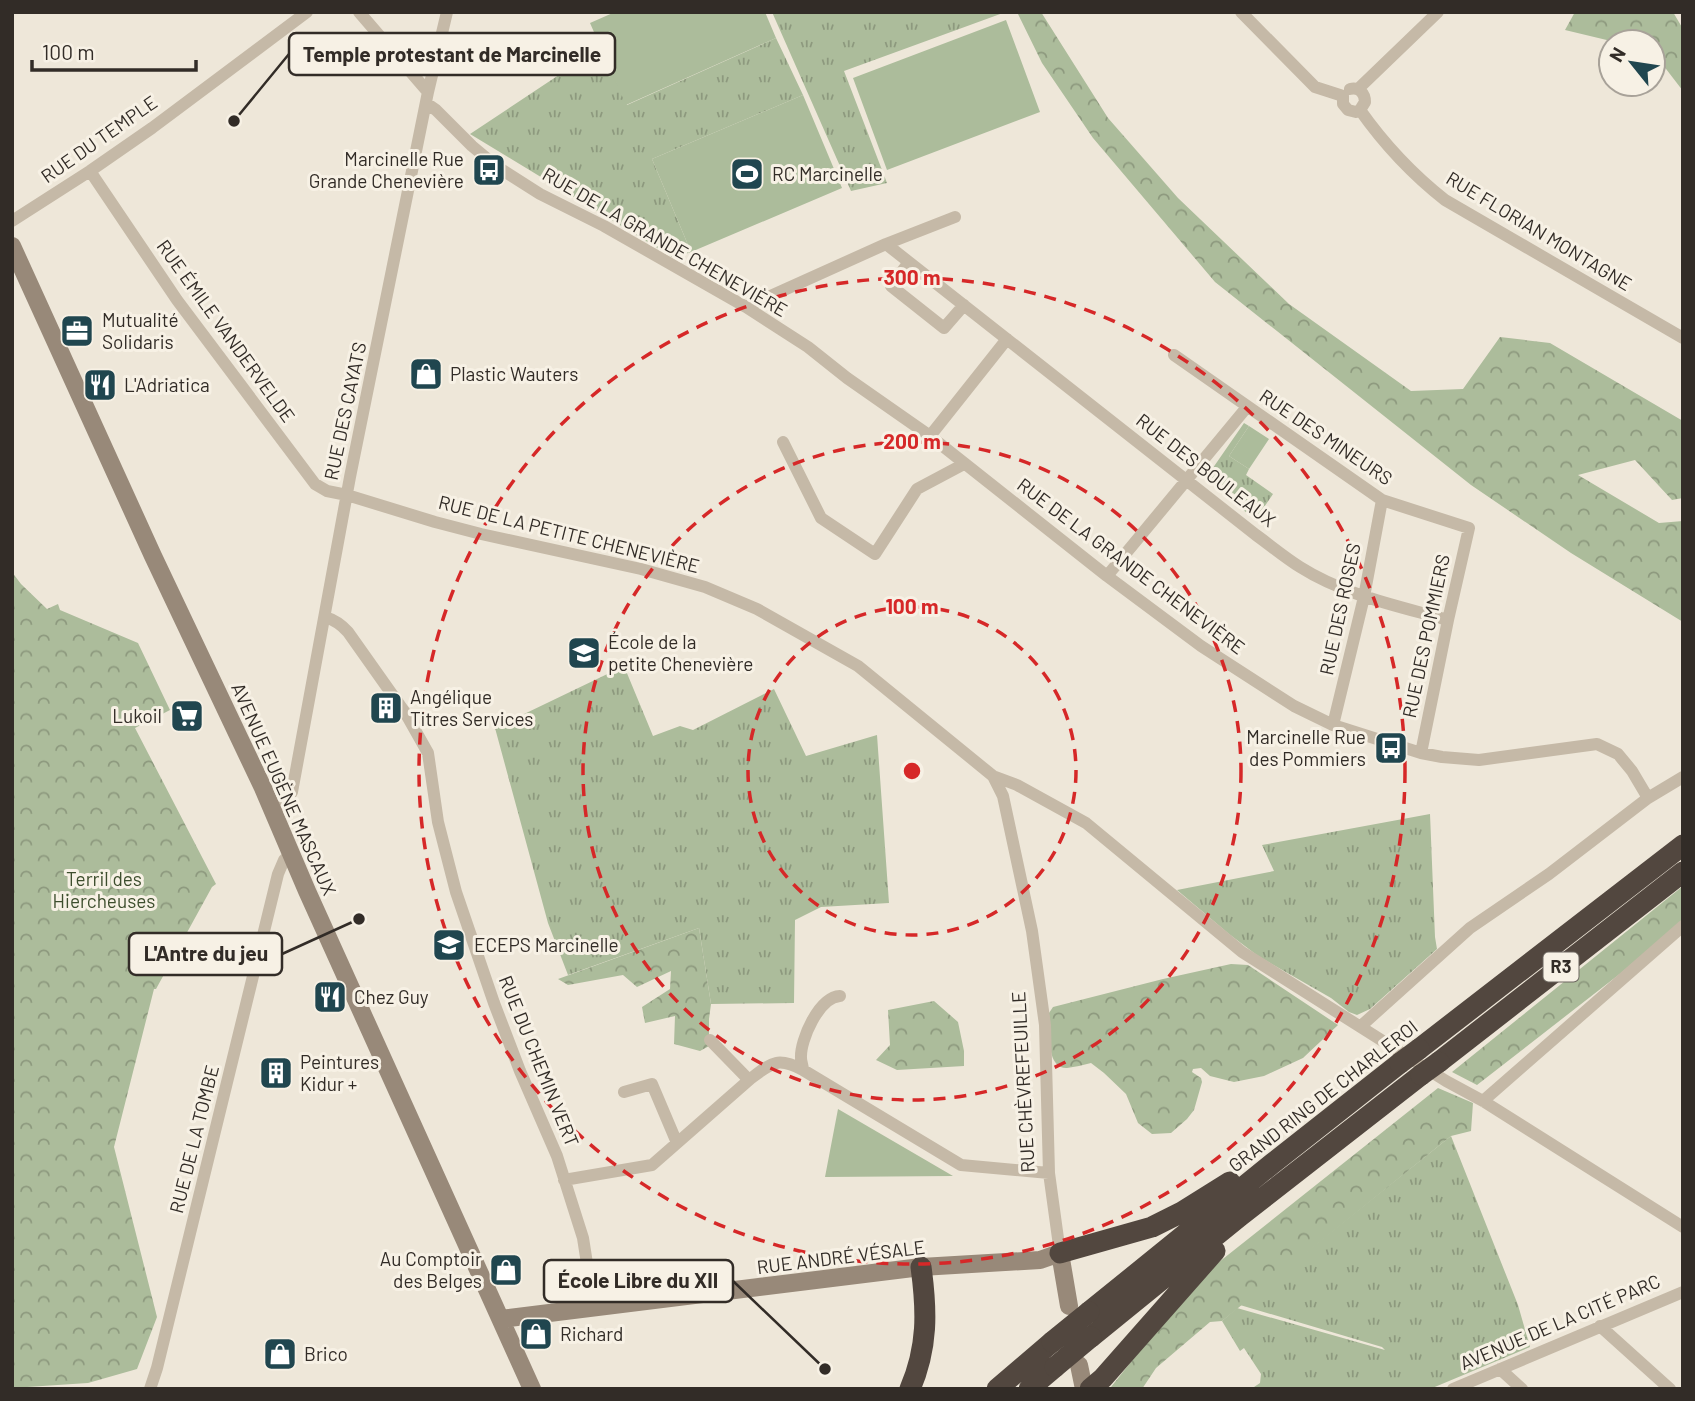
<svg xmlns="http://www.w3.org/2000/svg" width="1695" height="1401" font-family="Barlow,sans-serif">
  <defs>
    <pattern id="grass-tufts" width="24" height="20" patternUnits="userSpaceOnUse" patternTransform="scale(1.75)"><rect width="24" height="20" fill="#acbc9b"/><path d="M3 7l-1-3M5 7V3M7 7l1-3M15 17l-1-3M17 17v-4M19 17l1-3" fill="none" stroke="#8d997e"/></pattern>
    <pattern id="forest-crowns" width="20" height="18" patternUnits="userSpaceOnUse" patternTransform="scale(1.75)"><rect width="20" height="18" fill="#acbc9b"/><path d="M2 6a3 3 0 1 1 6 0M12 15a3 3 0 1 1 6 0" fill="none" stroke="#8d997e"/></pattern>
  </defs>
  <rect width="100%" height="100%" fill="#eee7d9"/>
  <!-- grass -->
  <path fill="url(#grass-tufts)" d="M772 12H1003V13L844 71 887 183 851 191Z
    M776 38 803 95 652 159 691 252 674 258 470 134 601 47 627 105Z
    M1244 423 1249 426 1229 456 1249 469 1246 475 1273 494 1256 519 1233 503 1237 496 1208 475Z
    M624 666 653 736 680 726 693 730 774 689 806 756 877 735 889 903 821 907 795 920 794 1003 711 1004 699 928 568 975 548 923 495 728Z
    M1430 814 1435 937 1437 949 1370 1009 1357 1015 1349 1012 1331 998 1258 956 1229 934 1177 890 1274 871 1262 845Z
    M1451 1136 1518 1305 1530 1347 1430 1389H1251L1260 1383 1261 1374 1244 1348 1240 1351 1222 1321 1237 1308 1385 1350 1382 1347 1240 1305Z"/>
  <!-- forest -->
  <path fill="url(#forest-crowns)" d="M1017 12H1041L1108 118 1178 198 1289 304 1411 391 1463 389 1500 337 1550 343 1683 421V498L1672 500 1635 460 1578 475 1659 523 1683 521V622L1571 553 1471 485 1215 282 1093 138 1042 63Z
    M1575 12H1673L1683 29V91L1653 52V42H1615L1565 30Z
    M12 572 21 584 47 609 58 604 60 610 138 643 170 710 135 728 216 884 212 887 156 989H154L114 1147 157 1317 137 1369 88 1383 12 1388Z
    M1683 886V920L1621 973 1477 1085 1452 1072Z
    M699 928 711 1004 709 1019V1046L700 1051 674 1044 675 1016 645 1023 642 1007 670 989 671 971 637 987 623 975 568 985 558 979Z
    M1231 964 1248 965 1338 1025 1303 1058 1264 1076 1234 1082 1210 1076 1201 1068 1193 1069 1192 1072 1201 1078 1202 1082 1194 1110 1187 1119 1171 1133 1152 1134 1138 1123 1126 1094 1104 1073 1091 1063C1083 1065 1075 1067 1067 1068 1045 1069 1050 1029 1049 1013L1053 1007 1163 979Z
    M934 1001 958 1022 964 1051V1066L897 1070 876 1060 890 1045 888 1010Z
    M1438 1088 1473 1103 1471 1131 1451 1136 1222 1321 1210 1322 1156 1368 1142 1389 1111 1387 1142 1348 1214 1266Z"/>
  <!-- park -->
  <path fill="#acbc9b" d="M615 12H765L776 38 626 105 590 23Z
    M1006 20 1040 112 887 170 853 78Z
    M803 95 842 188 691 252 652 159Z
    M1249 426 1269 439 1249 469 1229 456Z
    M838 1109 953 1176 825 1177Z"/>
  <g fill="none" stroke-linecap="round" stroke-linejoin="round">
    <!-- street -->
    <path stroke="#c5b9a7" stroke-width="12" d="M359 12 428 92
      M1241 12 1315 87 1343 96
      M1350 89C1359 87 1365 93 1365 102L1360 110
      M1358 89 1438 12
      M1343 96V104L1348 110 1356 112 1360 110
      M426 103 436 110 472 146 496 166 540 194 604 226 746 307 808 347 847 378 930 436 1107 576 1201 646 1294 706 1333 725 1421 753 1442 757 1479 760 1597 744 1618 754 1632 771 1648 798
      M1360 110C1384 144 1412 174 1445 200L1683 338
      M90 171 177 300 315 484 327 491 347 495 435 522 481 534 641 569 705 587 757 609 858 666 993 776 1017 785 1086 823 1242 952 1446 1081 1483 1101 1683 1227
      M12 221 90 171 152 128 307 12
      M886 244 1256 535C1270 545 1284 557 1300 567 1344 595 1398 606 1448 620
      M909 262 891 286 944 328 964 305
      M746 307 886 244 955 217
      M1174 355 1382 500 1469 528 1448 620 1421 753
      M930 436 1007 339
      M783 442 821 518 875 554 917 489 964 464
      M1107 576 1247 407
      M325 617C335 620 341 624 348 632L406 714 428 753 438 822 456 892 494 1003 520 1071 557 1156 583 1238 594 1308
      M1333 725 1364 597 1382 500
      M993 776 1003 796 1032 931 1045 1025 1049 1173 1060 1253
      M273 812 286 802 292 792 350 477 428 92 447 12
      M1361 1026 1470 928 1549 874 1648 798 1683 777
      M710 1040 749 1080
      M803 1070C803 1066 801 1062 801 1058 800 1040 819 997 840 996
      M624 1092 652 1084 677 1143
      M1483 1101 1683 926
      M564 1180 652 1165 749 1080C771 1063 777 1056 803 1070L961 1165 1049 1173
      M1600 1326 1670 1389
      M1500 1369 1522 1389
      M150 1389 157 1368 278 874 284 860 291 854
      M1453 1389 1683 1292"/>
    <!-- secondary -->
    <path stroke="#988979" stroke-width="18" d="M12 246 153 556 263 788 307 891 532 1389
      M501 1319 921 1267 1040 1260 1060 1253 1069 1306
      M1079 1365 1084 1389"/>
    <!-- highway -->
    <path stroke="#52473f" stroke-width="21" d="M1419 1049 1683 845
      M1439 1062 1683 872
      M1060 1253 1152 1227 1182 1212 1230 1182
      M1089 1312 1273 1163 1400 1063
      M1091 1337 1240 1216 1421 1075
      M910 1389C928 1347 927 1311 921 1267
      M997 1389 1052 1342
      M1029 1389 1055 1367
      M1090 1389 1103 1378 1215 1251"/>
    <!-- highway-bridge -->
    <path stroke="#52473f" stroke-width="21" d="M1400 1063 1419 1049
      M1421 1075 1439 1062
      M1052 1342 1089 1312
      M1055 1367 1091 1337"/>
  </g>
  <!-- distance rings -->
  <g fill="none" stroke="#d62828" stroke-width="3.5" stroke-dasharray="12 9">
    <circle cx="912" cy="771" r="164"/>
    <circle cx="912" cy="771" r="329"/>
    <circle cx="912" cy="771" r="493"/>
  </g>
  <!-- icons -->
  <defs>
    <symbol id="bus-square" viewBox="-11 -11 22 22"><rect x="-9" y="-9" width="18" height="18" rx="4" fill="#20464f" stroke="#f7f1e5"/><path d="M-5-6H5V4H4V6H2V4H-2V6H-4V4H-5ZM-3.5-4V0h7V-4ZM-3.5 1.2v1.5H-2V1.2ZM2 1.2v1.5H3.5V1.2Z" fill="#fff"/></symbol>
    <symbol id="stadium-square" viewBox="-11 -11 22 22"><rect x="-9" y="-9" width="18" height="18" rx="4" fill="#20464f" stroke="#f7f1e5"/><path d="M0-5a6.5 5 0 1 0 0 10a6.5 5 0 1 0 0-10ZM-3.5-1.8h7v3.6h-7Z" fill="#fff"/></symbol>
    <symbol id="office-square" viewBox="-11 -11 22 22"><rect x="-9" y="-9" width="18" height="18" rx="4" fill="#20464f" stroke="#f7f1e5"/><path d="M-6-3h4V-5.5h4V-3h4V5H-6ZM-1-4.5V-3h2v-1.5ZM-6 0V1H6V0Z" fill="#fff"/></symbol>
    <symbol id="shop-square" viewBox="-11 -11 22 22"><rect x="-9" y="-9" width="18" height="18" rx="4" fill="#20464f" stroke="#f7f1e5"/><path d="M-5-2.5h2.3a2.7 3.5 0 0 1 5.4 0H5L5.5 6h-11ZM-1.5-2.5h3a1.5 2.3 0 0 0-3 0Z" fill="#fff"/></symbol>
    <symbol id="restaurant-square" viewBox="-11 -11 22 22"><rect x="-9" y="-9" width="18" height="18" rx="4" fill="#20464f" stroke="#f7f1e5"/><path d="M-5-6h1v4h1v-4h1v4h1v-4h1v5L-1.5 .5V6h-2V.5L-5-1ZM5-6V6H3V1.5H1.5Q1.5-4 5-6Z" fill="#fff"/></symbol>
    <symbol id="school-square" viewBox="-11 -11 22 22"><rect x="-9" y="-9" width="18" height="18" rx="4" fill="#20464f" stroke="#f7f1e5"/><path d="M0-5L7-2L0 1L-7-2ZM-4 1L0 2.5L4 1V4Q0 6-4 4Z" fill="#fff"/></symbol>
    <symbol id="building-square" viewBox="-11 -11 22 22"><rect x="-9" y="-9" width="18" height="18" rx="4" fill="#20464f" stroke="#f7f1e5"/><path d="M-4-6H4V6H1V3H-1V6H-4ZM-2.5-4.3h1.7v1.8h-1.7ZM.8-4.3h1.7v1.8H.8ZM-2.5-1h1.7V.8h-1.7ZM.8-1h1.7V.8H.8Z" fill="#fff"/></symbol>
    <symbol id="supermarket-square" viewBox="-11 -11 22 22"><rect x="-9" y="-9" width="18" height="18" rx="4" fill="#20464f" stroke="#f7f1e5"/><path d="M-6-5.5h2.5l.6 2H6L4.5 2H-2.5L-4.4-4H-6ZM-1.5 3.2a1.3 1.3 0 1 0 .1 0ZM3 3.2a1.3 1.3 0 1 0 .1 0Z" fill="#fff"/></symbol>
    <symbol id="university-square" viewBox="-11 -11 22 22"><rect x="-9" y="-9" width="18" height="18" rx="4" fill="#20464f" stroke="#f7f1e5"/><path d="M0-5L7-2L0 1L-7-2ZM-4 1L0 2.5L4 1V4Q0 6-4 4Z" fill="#fff"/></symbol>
  </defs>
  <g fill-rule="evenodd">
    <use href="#bus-square" x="470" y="151" width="38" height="38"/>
    <use href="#stadium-square" x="728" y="155" width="38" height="38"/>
    <use href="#office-square" x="58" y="312" width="38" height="38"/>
    <use href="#shop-square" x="407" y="355" width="38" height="38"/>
    <use href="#restaurant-square" x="81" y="366" width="38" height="38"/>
    <use href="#school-square" x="565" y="634" width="38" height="38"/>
    <use href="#building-square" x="367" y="689" width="38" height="38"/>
    <use href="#supermarket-square" x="168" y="697" width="38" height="38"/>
    <use href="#bus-square" x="1372" y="729" width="38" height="38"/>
    <use href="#university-square" x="430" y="926" width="38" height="38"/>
    <use href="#restaurant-square" x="311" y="978" width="38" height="38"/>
    <use href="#building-square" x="257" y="1054" width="38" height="38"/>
    <use href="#shop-square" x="487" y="1251" width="38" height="38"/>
    <use href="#shop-square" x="517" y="1315" width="38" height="38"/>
    <use href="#shop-square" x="261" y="1335" width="38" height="38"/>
  </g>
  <g text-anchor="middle" stroke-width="6" stroke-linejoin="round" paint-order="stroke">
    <!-- shield labels -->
    <rect fill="#f7f1e5" stroke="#6d6760" stroke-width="2" x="1543.5" y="952.5" width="35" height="29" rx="5"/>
    <g font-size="18" font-weight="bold" fill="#322c27">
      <text x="1561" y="973">R3</text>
    </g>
    <!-- street labels -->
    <g font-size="19" fill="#322c27" stroke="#f7f1e5">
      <text transform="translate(99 139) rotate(-35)" y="7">RUE DU TEMPLE</text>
      <text transform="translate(1539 231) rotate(31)" y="7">RUE FLORIAN MONTAGNE</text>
      <text transform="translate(665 242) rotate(30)" y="7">RUE DE LA GRANDE CHENEVIÈRE</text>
      <text transform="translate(226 331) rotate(54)" y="7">RUE ÉMILE VANDERVELDE</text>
      <text transform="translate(345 411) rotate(-78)" y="7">RUE DES CAYATS</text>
      <text transform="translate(1326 437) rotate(34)" y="7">RUE DES MINEURS</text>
      <text transform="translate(1206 470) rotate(38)" y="7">RUE DES BOULEAUX</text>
      <text transform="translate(569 534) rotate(14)" y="7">RUE DE LA PETITE CHENEVIÈRE</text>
      <text transform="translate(1131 566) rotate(37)" y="7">RUE DE LA GRANDE CHENEVIÈRE</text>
      <text transform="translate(1340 609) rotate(-78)" y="7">RUE DES ROSES</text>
      <text transform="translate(1426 636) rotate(-78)" y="7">RUE DES POMMIERS</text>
      <text transform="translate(284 789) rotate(66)" y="7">AVENUE EUGÈNE MASCAUX</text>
      <text transform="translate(539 1061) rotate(68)" y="7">RUE DU CHEMIN VERT</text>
      <text transform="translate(1023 1082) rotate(-93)" y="7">RUE CHÈVREFEUILLE</text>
      <text transform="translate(1323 1096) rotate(-38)" y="7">GRAND RING DE CHARLEROI</text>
      <text transform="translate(194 1139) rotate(-76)" y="7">RUE DE LA TOMBE</text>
      <text transform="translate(841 1257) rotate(-7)" y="7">RUE ANDRÉ VÉSALE</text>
      <text transform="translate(1560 1322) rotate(-23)" y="7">AVENUE DE LA CITÉ PARC</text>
    </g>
    <!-- poi labels -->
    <g font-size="19" fill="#322c27" stroke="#f7f1e5" text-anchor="start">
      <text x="464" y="166" text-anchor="end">Marcinelle Rue<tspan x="464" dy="22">Grande Chenevière</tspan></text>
      <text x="772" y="181">RC Marcinelle</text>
      <text x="102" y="327">Mutualité<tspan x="102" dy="22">Solidaris</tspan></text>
      <text x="450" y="381">Plastic Wauters</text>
      <text x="124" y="392">L'Adriatica</text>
      <text x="608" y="649">École de la<tspan x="608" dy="22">petite Chenevière</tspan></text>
      <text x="410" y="704">Angélique<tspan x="410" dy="22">Titres Services</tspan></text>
      <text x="162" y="723" text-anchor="end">Lukoil</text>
      <text x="1366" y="744" text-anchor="end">Marcinelle Rue<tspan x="1366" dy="22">des Pommiers</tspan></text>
      <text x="474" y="952">ECEPS Marcinelle</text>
      <text x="354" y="1004">Chez Guy</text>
      <text x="300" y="1069">Peintures<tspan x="300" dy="22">Kidur +</tspan></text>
      <text x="482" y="1266" text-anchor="end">Au Comptoir<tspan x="482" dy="22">des Belges</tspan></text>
      <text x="560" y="1341">Richard</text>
      <text x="304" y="1361">Brico</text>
    </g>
    <!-- park labels -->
    <g font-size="19" fill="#3d4e2d" stroke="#f7f1e5">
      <text x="104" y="886">Terril des<tspan x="104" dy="22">Hiercheuses</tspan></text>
    </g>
  </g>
  <circle cx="912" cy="771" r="10" fill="#d62828" stroke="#f7f1e5" stroke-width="3.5"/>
  <g font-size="21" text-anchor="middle" font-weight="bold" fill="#d62828" stroke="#f7f1e5" stroke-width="6" stroke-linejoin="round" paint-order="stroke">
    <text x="912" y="285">300 m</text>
    <text x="912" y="449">200 m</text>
    <text x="912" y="614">100 m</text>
  </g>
  <!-- callouts -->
  <path fill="none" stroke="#322c27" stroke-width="2.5" d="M234 121L289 54M359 919L282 954M825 1369L733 1281"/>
  <g fill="#322c27" stroke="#f7f1e5" stroke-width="2.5">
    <circle cx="234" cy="121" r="7"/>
    <circle cx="359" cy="919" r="7"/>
    <circle cx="825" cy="1369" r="7"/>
  </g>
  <g fill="#f7f1e5" stroke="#322c27" stroke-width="2.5">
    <rect x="289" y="33" width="326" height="42" rx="7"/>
    <rect x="129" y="933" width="153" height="42" rx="7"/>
    <rect x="544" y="1260" width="189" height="42" rx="7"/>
  </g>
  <g font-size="21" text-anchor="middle" font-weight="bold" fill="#322c27">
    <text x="452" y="62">Temple protestant de Marcinelle</text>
    <text x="206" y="961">L'Antre du jeu</text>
    <text x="638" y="1288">École Libre du XII</text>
  </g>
  <!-- border -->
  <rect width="1695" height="1401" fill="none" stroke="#322c27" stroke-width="28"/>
  <!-- north arrow -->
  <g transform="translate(1632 63) rotate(300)"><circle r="33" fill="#f7f1e5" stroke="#a8a299" stroke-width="2"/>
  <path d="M0-5L12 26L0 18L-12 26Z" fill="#20464f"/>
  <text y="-10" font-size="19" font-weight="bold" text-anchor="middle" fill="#322c27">N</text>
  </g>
  <!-- scale -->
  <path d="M32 60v10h164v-10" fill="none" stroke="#322c27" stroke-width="3.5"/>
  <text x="42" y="60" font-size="21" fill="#322c27" stroke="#f7f1e5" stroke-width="5" paint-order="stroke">100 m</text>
</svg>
